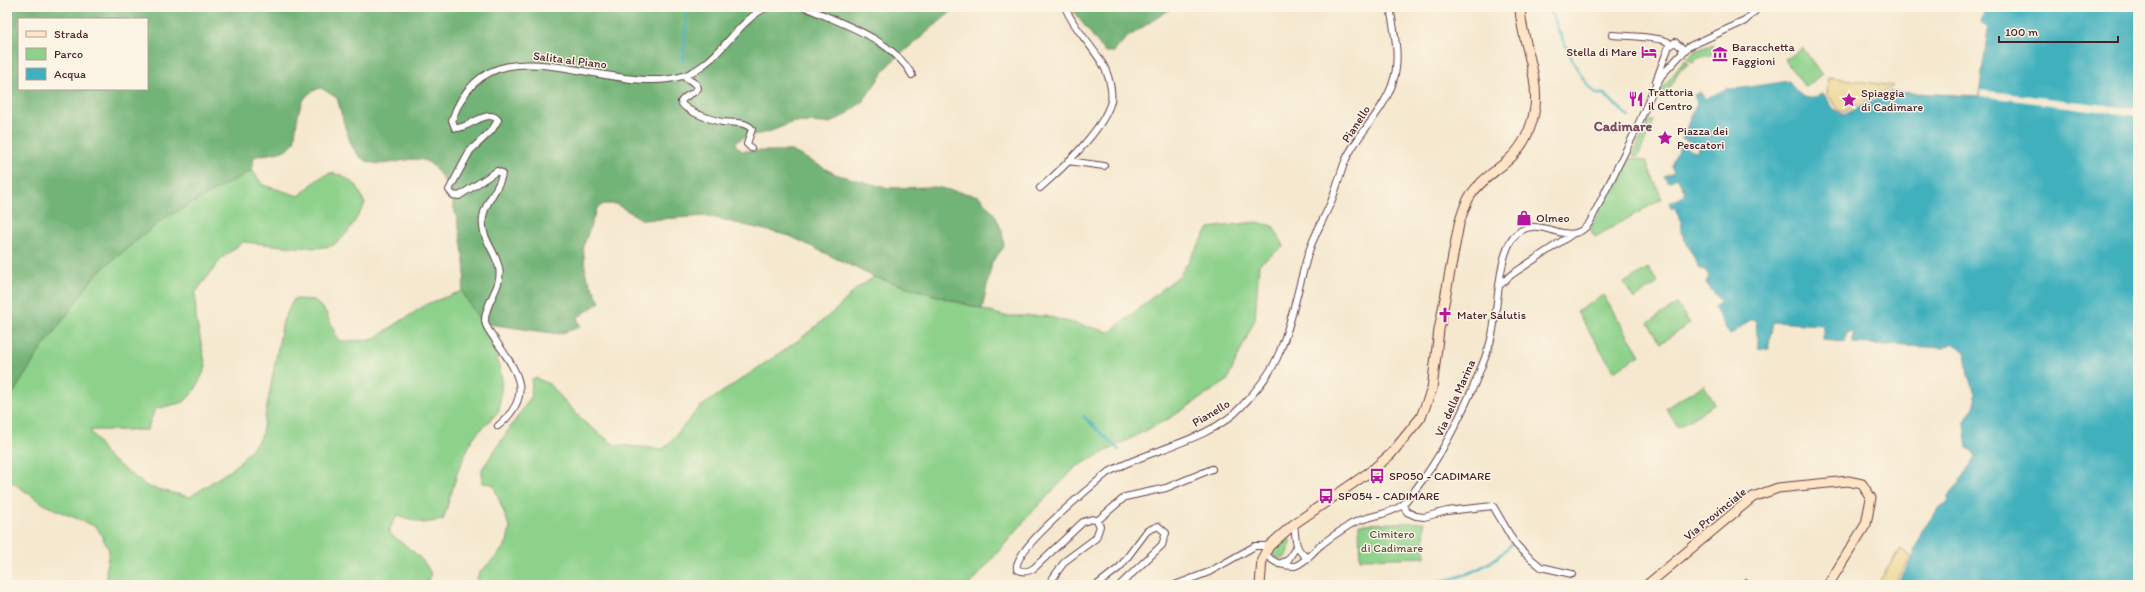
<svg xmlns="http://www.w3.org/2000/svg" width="2145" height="592" font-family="Itim,sans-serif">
  <rect width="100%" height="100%" fill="#fcf5e5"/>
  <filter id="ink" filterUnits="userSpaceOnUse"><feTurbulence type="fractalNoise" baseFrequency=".025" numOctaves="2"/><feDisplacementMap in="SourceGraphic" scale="8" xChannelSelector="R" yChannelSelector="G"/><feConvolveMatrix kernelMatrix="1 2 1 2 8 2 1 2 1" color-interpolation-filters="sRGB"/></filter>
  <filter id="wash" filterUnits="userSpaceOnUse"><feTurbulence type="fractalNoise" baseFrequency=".012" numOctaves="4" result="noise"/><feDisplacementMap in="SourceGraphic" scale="16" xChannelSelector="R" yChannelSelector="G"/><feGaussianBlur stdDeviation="0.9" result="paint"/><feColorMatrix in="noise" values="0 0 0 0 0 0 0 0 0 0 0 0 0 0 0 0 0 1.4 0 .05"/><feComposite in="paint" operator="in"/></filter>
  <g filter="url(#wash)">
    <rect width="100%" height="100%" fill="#f5e8cf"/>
    <!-- green -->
    <path fill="#8dd18b" stroke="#6c785b" d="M1713 44 1711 56 1701 57 1692 62 1687 58 1695 51Z
      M1803 48 1822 75 1805 87 1785 60Z
      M1685 60 1689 63 1679 72 1665 97 1657 95Z
      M1649 120 1654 121 1638 157 1633 155Z
      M1627 157 1646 161 1662 199 1595 237 1590 229Z
      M252 170 263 185 299 196 318 179 329 173 342 175 357 186 365 204C357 217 347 238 333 245 318 252 262 243 243 242L222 258 195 293 196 318 206 367 195 390 184 402 155 409 147 430H90L108 457 148 487 190 497 235 467 261 438 283 321 294 299 314 300 325 311 339 341 372 340 427 304 462 291 481 323 496 355 502 378 499 411 472 439 458 471 443 520 423 523 397 515 388 532C403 545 423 555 431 574L426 585H108L106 572 109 550 97 527 47 506 7 479V403L38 354 96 274 163 219Z
      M1256 222 1273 226 1284 246 1259 264 1255 319 1227 381 1170 418 1076 467 1033 511 970 585H475L479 573 498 555 507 542 510 528 493 484 482 483V469L531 397 532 379 536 378 549 384 585 423 615 445 664 449 699 408 799 340 838 308 855 290 874 277 1004 316H1045L1110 332 1180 275 1209 228Z
      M1648 268 1658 283 1634 299 1624 283Z
      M1603 295 1640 355 1614 371 1577 312Z
      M1677 304 1690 323 1661 343 1648 323Z
      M1704 385 1715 404 1678 427 1666 408Z
      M1424 522 1425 557 1360 559 1359 524Z
      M1288 537 1290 539C1290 549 1288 566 1273 556V551Z"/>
    <!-- forest -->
    <path fill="#72b377" stroke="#5e6951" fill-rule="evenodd" d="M7 7H957L890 63 863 101 847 114 830 123 793 122 769 132 747 136 737 141 735 144 742 151H792L835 174 886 188 935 187 979 196 995 215 1002 231 1004 247 992 262 982 309 874 277 790 236 707 216 643 220 616 204H604L597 208 583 247 586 275 600 302 577 318 580 327 559 334 481 323 462 291C463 285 465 278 465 273 463 245 453 169 423 160 403 155 381 173 360 157 348 147 342 113 337 98L321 88C296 94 298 120 294 142 284 156 268 152 254 157L252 170 163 219 96 274 38 354 7 403ZM19 19H147V89H19Z
      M1070 7H1173L1125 39 1114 52H1105Z"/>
    <!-- sand -->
    <path fill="#eeda9e" stroke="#9c7c64" d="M1828 77 1894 86 1844 112 1839 110 1827 94Z
      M1900 549 1911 556 1894 585H1877Z"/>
    <!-- water -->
    <path fill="#41b0bd" stroke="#466874" d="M1982 7H2138V585H1897L1914 555 1922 531 1939 507 1947 502 1948 496 1960 482 1959 481 1976 457 1972 450 1967 448 1964 423 1975 405V393L1968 376 1965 352 1953 343 1943 348 1853 343V332H1847L1845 342 1823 340V325L1773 322 1768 349 1758 348V335H1756L1757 320H1750L1730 335 1714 307 1721 302 1706 283 1709 276 1705 270 1700 269 1681 232 1682 224 1675 208 1671 207 1669 202 1681 198 1685 192 1677 178 1668 182 1664 176 1674 172 1671 166 1680 145 1697 152 1699 146 1682 138 1697 103 1694 95 1701 92 1705 99 1726 89H1736L1789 81C1798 95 1807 104 1823 93L1833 108 1844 115 1890 92 1979 96 1988 28 1981 23 1984 12Z"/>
    <!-- pier -->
    <path fill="#f5e8cf" d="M1980 90 2138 109V116L1980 96Z"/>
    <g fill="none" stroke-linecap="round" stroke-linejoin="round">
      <!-- stream -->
      <path stroke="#41b0bd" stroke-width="2.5" d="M1547 7C1554 15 1555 23 1559 32 1567 49 1583 85 1597 94H1604L1629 117
        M683 62 687 7
        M1083 416 1119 450
        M1351 585C1374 579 1396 585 1419 584 1452 582 1491 569 1512 543"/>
    </g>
  </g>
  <g filter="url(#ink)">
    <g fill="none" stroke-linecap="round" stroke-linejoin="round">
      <defs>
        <path id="minor" d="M805 7C842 24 891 38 912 75
          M1612 35C1625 36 1660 37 1668 42L1669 46
          M683 76 696 84 698 88C694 95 685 94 681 102 684 111 712 120 722 122 732 123 745 121 752 129L747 144 751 148
          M1656 81 1669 46 1675 42 1682 48V54
          M1068 161 1104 166
          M1040 188C1062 169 1104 129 1111 101 1113 91 1108 72 1102 63 1090 43 1074 29 1065 7
          M1499 286 1511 275 1571 235
          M498 426C536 394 517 372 494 338 490 332 485 327 485 320 485 302 503 287 499 268 495 249 480 238 483 217 485 200 501 188 502 173L497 171 459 196 453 195 449 190 470 151 492 130 498 120C488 107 467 130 455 128L452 120C489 12 607 99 683 76 719 64 734 23 767 7
          M1403 505 1407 512 1416 516 1424 517 1447 511 1493 506 1514 542 1522 551 1541 567 1572 574
          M1097 521 1125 497 1166 488 1212 469
          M1294 524C1296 539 1294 550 1308 558
          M1264 553C1274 563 1281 566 1295 566 1306 562 1312 552 1321 545 1329 538 1339 532 1348 526 1364 515 1385 517 1401 506 1406 502 1410 495 1415 490 1441 457 1458 421 1475 383 1481 367 1489 351 1492 335 1498 310 1498 257 1513 238 1538 207 1568 254 1590 222L1635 132 1653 90 1662 75 1688 47 1745 21 1759 7
          M1279 564 1288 560 1296 547
          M1048 585 1065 561 1096 538 1100 526 1097 521 1092 519 1083 522 1034 568C1028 572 1023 573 1017 569 1012 550 1090 488 1107 473 1146 450 1210 441 1241 407 1254 393 1269 376 1277 358 1292 325 1298 286 1309 251 1315 234 1324 218 1331 202 1337 188 1340 173 1346 159 1359 132 1384 111 1393 82 1401 58 1394 31 1390 7
          M1097 585 1120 567 1147 531 1158 526 1166 533 1162 545 1120 585
          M1175 585 1209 572 1255 546H1269
          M1742 585 1745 583"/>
        <path id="secondary" d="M1260 585 1262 559 1269 546 1294 524 1371 471 1391 454 1421 417 1432 389 1439 330 1459 224C1462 214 1465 204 1470 196 1479 182 1493 173 1506 162 1523 148 1532 128 1535 107 1539 72 1521 41 1520 7
          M1647 585 1753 497 1778 488 1848 481 1862 484 1871 498 1866 524 1828 585"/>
      </defs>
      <!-- minor casing -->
      <use href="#minor" stroke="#643d44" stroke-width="8"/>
      <!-- secondary casing -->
      <use href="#secondary" stroke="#643d44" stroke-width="11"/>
      <!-- minor -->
      <use href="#minor" stroke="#fff" stroke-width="6"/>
      <!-- secondary -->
      <use href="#secondary" stroke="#ffe4c6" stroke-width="9"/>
    </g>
  </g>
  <!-- icons -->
  <defs>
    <symbol id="hotel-bare" viewBox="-9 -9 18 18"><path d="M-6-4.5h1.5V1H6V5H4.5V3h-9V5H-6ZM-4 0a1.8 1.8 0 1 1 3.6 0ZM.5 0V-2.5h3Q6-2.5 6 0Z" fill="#b5179e" stroke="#fcf5e5" stroke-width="2.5" paint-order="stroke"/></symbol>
    <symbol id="museum-bare" viewBox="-9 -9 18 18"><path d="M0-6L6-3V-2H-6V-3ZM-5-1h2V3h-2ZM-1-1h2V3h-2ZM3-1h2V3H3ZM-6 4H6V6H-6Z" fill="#b5179e" stroke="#fcf5e5" stroke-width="2.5" paint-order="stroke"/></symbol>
    <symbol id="restaurant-bare" viewBox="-9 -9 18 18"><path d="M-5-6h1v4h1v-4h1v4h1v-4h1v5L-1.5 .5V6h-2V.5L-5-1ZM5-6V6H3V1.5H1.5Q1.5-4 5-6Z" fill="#b5179e" stroke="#fcf5e5" stroke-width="2.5" paint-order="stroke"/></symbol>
    <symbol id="sight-bare" viewBox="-9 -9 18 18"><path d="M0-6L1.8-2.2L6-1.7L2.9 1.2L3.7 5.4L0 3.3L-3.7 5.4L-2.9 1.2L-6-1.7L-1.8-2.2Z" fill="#b5179e" stroke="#fcf5e5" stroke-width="2.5" paint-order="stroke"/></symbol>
    <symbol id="shop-bare" viewBox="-9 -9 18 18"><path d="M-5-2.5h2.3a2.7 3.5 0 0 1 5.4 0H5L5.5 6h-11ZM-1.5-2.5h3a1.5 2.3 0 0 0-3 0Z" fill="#b5179e" stroke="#fcf5e5" stroke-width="2.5" paint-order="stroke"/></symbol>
    <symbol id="church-bare" viewBox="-9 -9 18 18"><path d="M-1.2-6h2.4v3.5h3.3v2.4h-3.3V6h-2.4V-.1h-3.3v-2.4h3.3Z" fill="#b5179e" stroke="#fcf5e5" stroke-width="2.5" paint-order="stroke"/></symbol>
    <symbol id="bus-bare" viewBox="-9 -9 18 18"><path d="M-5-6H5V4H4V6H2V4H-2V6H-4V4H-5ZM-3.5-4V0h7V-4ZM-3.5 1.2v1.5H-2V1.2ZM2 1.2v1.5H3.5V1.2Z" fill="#b5179e" stroke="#fcf5e5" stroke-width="2.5" paint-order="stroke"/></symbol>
  </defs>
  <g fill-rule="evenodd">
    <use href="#hotel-bare" x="1638" y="41" width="22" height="22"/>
    <use href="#museum-bare" x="1709" y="43" width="22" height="22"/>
    <use href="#restaurant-bare" x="1625" y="88" width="22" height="22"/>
    <use href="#sight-bare" x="1838" y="89" width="22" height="22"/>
    <use href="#sight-bare" x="1654" y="127" width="22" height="22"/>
    <use href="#shop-bare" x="1513" y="207" width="22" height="22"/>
    <use href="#church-bare" x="1434" y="304" width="22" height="22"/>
    <use href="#bus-bare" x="1366" y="465" width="22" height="22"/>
    <use href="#bus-bare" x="1315" y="485" width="22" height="22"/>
  </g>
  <g text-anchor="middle" stroke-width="3" stroke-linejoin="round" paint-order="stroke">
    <!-- poi labels -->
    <g font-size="12" fill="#4a1f2b" stroke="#fcf5e5" text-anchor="start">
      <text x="1732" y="51">Baracchetta<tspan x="1732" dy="14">Faggioni</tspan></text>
      <text x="1637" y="56" text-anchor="end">Stella di Mare</text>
      <text x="1648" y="96">Trattoria<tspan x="1648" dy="14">il Centro</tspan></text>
      <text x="1861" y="97">Spiaggia<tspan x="1861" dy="14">di Cadimare</tspan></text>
      <text x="1677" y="135">Piazza dei<tspan x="1677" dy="14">Pescatori</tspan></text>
      <text x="1536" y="222">Olmeo</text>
      <text x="1457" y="319">Mater Salutis</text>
      <text x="1389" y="480">SP050 - CADIMARE</text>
      <text x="1338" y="500">SP054 - CADIMARE</text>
    </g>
    <!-- street labels -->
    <g font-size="12" fill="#4a1f2b" stroke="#fcf5e5">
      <text transform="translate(570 60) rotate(7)" y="4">Salita al Piano</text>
      <text transform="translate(1356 124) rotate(-57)" y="4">Pianello</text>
      <text transform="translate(1455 398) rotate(-66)" y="4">Via della Marina</text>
      <text transform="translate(1211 413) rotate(-31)" y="4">Pianello</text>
      <text transform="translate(1715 514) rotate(-39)" y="4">Via Provinciale</text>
    </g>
    <!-- park labels -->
    <g font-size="12" fill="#5e5448" stroke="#fcf5e5">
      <text x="1392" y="538">Cimitero<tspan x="1392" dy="14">di Cadimare</tspan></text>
    </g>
    <!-- quarter labels -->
    <g font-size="14" font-weight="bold" fill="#7b4c67" stroke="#fcf5e5">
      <text x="1623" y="131">Cadimare</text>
    </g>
  </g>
  <!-- margin -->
  <rect width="2145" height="592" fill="none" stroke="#fcf5e5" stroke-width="24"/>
  <!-- legend -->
  <rect x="18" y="18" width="130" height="72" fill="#fcf5e5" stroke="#b59f9b"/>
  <rect x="26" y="31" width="20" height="6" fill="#ffe4c6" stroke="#b59f9b"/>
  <text x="54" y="38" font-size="12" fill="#4a1f2b">Strada</text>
  <rect x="26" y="48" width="20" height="12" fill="#8dd18b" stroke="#b59f9b"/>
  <text x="54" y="58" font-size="12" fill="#4a1f2b">Parco</text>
  <rect x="26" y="68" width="20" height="12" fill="#41b0bd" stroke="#b59f9b"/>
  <text x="54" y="78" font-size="12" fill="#4a1f2b">Acqua</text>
  <!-- scale -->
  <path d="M1999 36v6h119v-6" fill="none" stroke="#4a1f2b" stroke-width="2"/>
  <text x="2005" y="36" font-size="12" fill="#4a1f2b" stroke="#fcf5e5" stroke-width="3" paint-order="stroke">100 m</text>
</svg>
